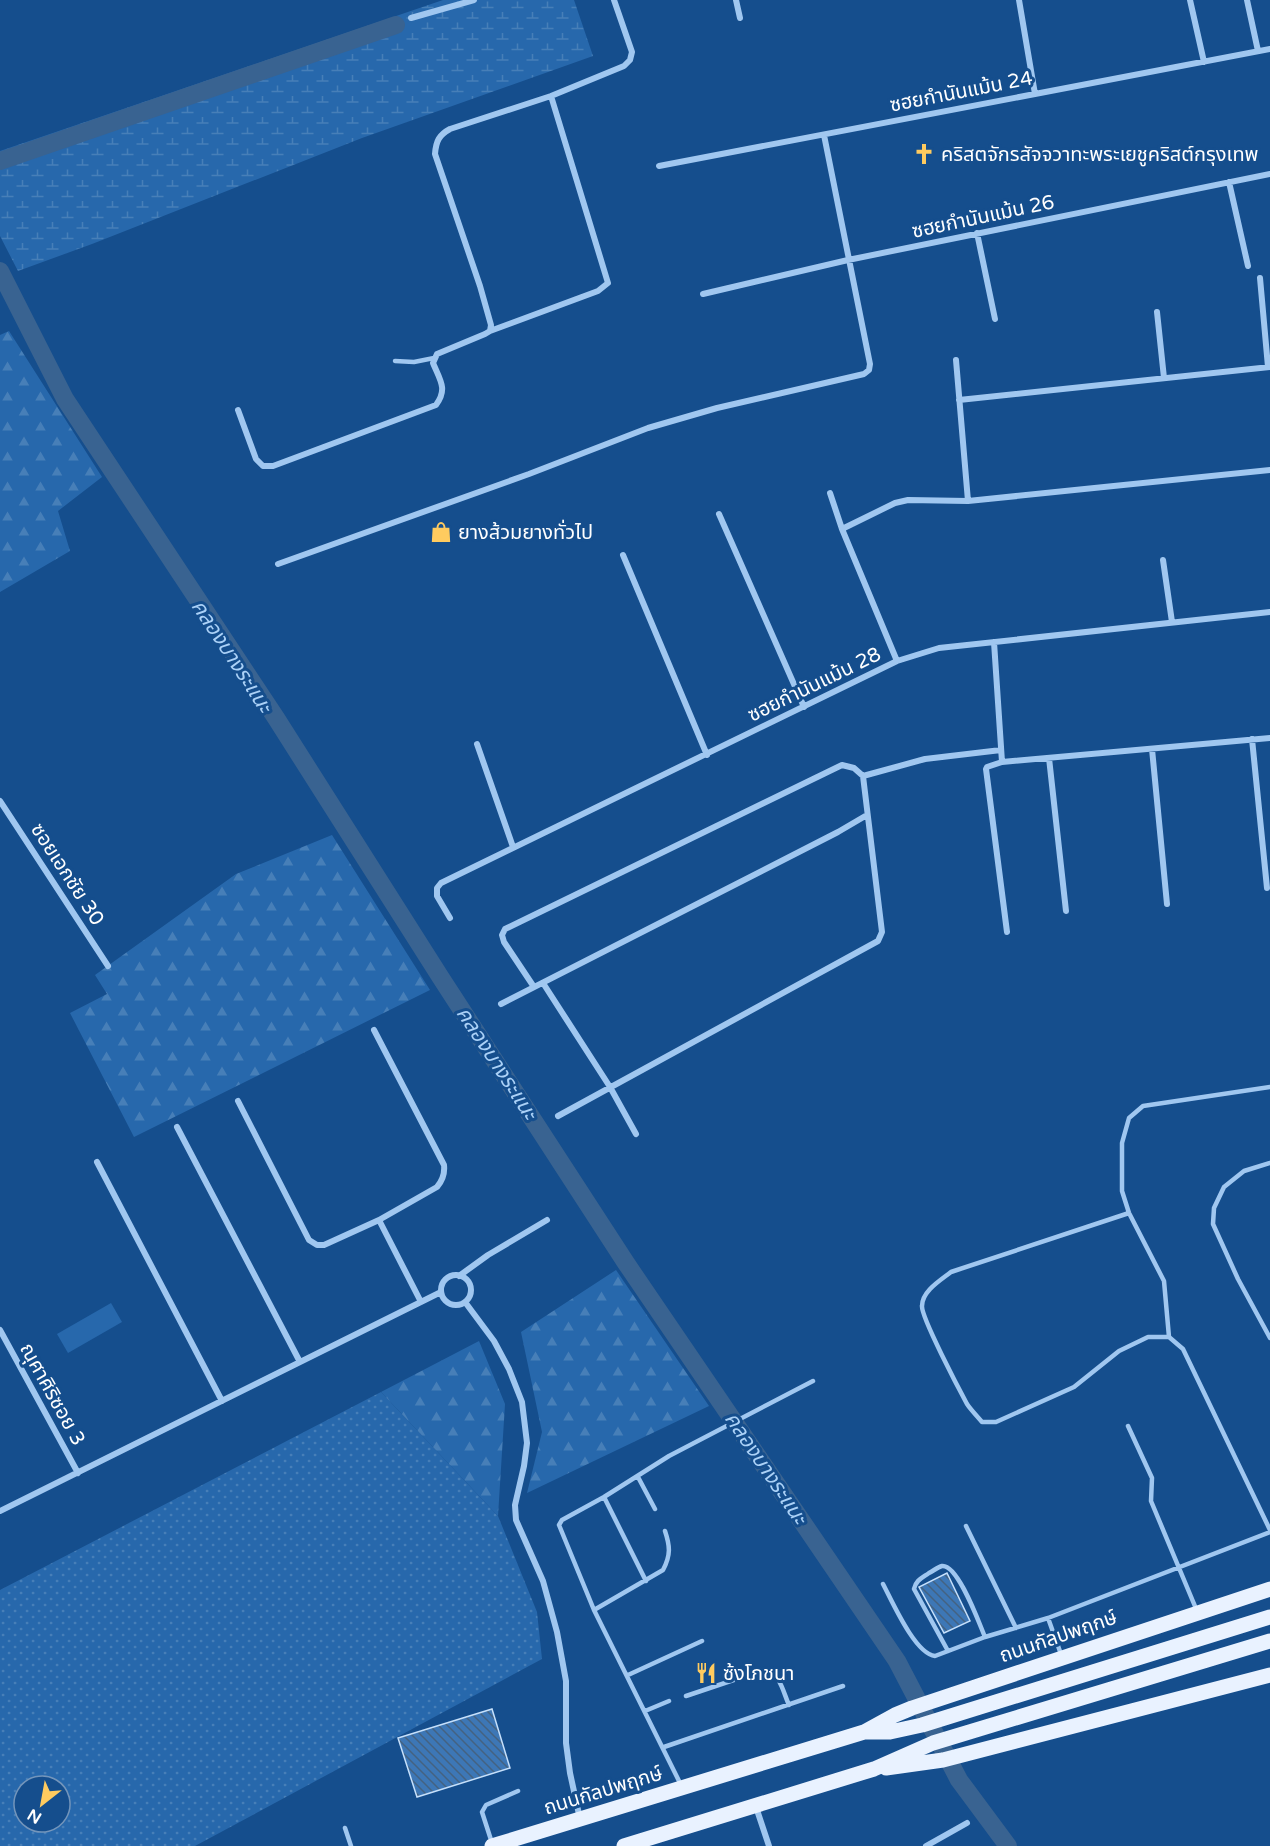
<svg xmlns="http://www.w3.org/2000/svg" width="1270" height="1846" font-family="'Varela Round','Noto Sans Thai',sans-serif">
  <defs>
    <pattern id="grass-dots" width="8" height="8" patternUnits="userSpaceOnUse" patternTransform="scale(1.5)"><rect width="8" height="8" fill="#2768ac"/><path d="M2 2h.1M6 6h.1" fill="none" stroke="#477fb8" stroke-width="1.8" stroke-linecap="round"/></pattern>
    <pattern id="forest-firs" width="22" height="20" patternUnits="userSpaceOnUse" patternTransform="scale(1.5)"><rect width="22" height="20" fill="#2768ac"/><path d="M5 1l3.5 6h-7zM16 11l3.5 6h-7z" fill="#477fb8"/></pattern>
    <pattern id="wetland-marsh" width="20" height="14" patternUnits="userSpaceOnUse" patternTransform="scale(1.5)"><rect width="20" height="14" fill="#2768ac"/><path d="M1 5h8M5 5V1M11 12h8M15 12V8" fill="none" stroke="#477fb8"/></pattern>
    <pattern id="building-back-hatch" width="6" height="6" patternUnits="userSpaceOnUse" patternTransform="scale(1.5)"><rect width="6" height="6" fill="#3d77b6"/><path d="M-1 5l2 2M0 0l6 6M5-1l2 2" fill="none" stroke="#446281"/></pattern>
  </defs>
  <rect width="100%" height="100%" fill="#154e8d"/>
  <!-- grass -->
  <path fill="url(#grass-dots)" fill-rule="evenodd" d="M381 1392 498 1516 537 1612 542 1659 195 1846H0V1590ZM24 1786H60V1822H24Z"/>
  <!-- forest -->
  <path fill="url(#forest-firs)" d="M9 331 102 477 58 511 70 551 0 592V335Z
    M332 835 430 990 134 1137 70 1013 107 994 95 975 236 874Z
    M616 1270 709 1406 527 1493 542 1432 521 1332Z
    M479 1341 505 1404 498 1516 381 1392Z"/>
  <!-- wetland -->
  <path fill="url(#wetland-marsh)" d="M443 0H574L593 56 362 138 92 244 18 271 0 236V151Z"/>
  <!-- green -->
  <path fill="#2768ac" d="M111 1303 122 1322 68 1353 57 1334Z"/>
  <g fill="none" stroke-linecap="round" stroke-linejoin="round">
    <!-- canal -->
    <path stroke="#396391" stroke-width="18" d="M0 161 396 25
      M0 271 65 399 276 718 441 978 626 1263 897 1661 959 1780 1008 1846"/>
  </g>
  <!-- building -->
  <path fill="url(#building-back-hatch)" stroke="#c6e0fb" stroke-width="1.5" d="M947 1573 970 1621 944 1633 919 1587Z
    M492 1709 510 1768 417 1797 398 1738Z"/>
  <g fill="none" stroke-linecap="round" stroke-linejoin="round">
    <!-- service -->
    <path stroke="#a0c7f0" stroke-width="4.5" d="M395 361 414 362 434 358
      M1270 1163 1244 1171 1224 1187 1214 1208 1213 1224 1238 1279 1270 1338
      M1129 1213 951 1272C941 1280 922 1291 922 1306 921 1317 960 1391 967 1404 971 1410 977 1416 982 1422H996L1074 1387 1119 1351 1148 1337H1169L1183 1349 1270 1530
      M1169 1337 1164 1281 1129 1213 1122 1191V1143L1129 1118 1143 1106 1270 1087
      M1128 1426 1152 1478 1151 1501 1197 1611
      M638 1477 655 1509
      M604 1497 646 1581
      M966 1526 1016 1628
      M883 1584C892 1601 915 1654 935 1656L985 1637 1048 1618 1062 1657
      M594 1610 663 1570C671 1555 670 1546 665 1531
      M1048 1618 1270 1532
      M948 1651 914 1589C916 1580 922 1578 929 1573 933 1571 938 1567 942 1566 958 1564 979 1623 985 1637
      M628 1675 702 1641
      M686 1696 764 1670C780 1672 783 1692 789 1705
      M645 1711 669 1701
      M664 1747 843 1686
      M681 1785 594 1610 559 1525 562 1520 604 1497 669 1456 813 1381
      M345 1828 351 1846
      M492 1843 482 1812 486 1805 518 1791"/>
    <!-- minor -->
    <path stroke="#a0c7f0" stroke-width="6" d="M736 0 740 18
      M1019 0 1035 94
      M1190 0 1204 62
      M1247 0 1258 51
      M411 18 474 0
      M659 166 1270 49
      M1229 182 1248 266
      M977 233 995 319
      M1260 278 1268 367
      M703 294 848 260 1270 174
      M1157 312 1164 378
      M490 331 598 291 608 283 551 96
      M956 360 968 501
      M959 400 1270 367
      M238 410 256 459 263 466H273L436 405C448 389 440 380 433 363L437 354 485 334 490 331 491 325 480 286 435 154C436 141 439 135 450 129L551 96 624 66 630 60 632 52 614 0
      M830 493 842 529 897 661
      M719 514 804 707
      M842 529 895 503 908 500 968 501 1270 470
      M623 555 707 755
      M1163 560 1172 622
      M278 564 529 474 648 428 717 408 864 374 869 370 870 364 824 135
      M994 642 1002 762
      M1252 739 1267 888
      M477 744 513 847
      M1152 749 1167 904
      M1049 758 1066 911
      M0 801 108 966
      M450 918 437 896V888L441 883 897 661 939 648 1270 612
      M1007 932 986 769 987 767 1002 762 1270 738
      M543 983 610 1087 636 1134
      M534 987 504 942 502 935 505 929 842 765 854 768 863 776
      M501 1004 838 832 867 815
      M238 1101 309 1240 317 1245H324L379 1220 437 1187C443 1180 445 1174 444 1165L374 1030
      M558 1116 878 941 882 932 863 776 925 759 1001 750
      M177 1127 300 1362
      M97 1162 222 1401
      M379 1220 421 1302
      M441 1290a15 15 0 1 1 30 0a15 15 0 1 1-30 0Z
      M459 1276 488 1255 547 1220
      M465 1302 494 1341 509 1369 522 1402 527 1443 524 1466 515 1505 516 1520 543 1581 557 1632 566 1681V1743L570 1773 580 1819
      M0 1330 78 1473
      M0 1511 441 1292
      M756 1807 769 1846
      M926 1846 967 1823"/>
    <!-- primary -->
    <path stroke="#e9f2ff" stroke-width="15" d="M864 1732H890L922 1725 1270 1617
      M886 1768 943 1760 1270 1675
      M492 1846 864 1732 895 1715 912 1708 1270 1589
      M624 1846 874 1769 933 1743 1270 1641"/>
  </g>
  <!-- icons -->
  <defs>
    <symbol id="church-bare" viewBox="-9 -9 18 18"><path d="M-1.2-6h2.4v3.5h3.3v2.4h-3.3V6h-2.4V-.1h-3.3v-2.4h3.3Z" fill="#ffcb5f" stroke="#154e8d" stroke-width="2.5" paint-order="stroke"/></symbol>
    <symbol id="shop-bare" viewBox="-9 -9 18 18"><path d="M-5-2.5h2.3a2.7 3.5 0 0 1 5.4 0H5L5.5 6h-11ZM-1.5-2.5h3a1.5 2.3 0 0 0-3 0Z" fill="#ffcb5f" stroke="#154e8d" stroke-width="2.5" paint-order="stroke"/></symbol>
    <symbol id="restaurant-bare" viewBox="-9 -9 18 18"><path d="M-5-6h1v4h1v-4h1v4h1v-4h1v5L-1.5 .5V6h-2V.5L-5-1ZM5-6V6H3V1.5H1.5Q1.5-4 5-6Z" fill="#ffcb5f" stroke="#154e8d" stroke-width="2.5" paint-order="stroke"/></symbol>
  </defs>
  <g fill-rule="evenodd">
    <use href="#church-bare" x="909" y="139" width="30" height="30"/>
    <use href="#shop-bare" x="426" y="517" width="30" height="30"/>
    <use href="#restaurant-bare" x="691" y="1658" width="30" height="30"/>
  </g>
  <g text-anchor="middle" stroke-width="6" stroke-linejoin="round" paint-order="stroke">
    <!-- street labels -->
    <g font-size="20" fill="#fff" stroke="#154e8d">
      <text transform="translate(961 91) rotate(-11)" y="7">ซฮยกำนันแม้น 24</text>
      <text transform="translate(983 216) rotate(-12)" y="7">ซฮยกำนันแม้น 26</text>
      <text transform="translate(814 684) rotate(-26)" y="7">ซฮยกำนันแม้น 28</text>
      <text transform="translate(68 874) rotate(57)" y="7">ซอยเอกชัย 30</text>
      <text transform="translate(53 1394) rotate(61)" y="7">ณุศาศิริซอย 3</text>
      <text transform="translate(1058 1636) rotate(-19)" y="7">ถนนกัลปพฤกษ์</text>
      <text transform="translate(603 1790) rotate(-17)" y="7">ถนนกัลปพฤกษ์</text>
    </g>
    <!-- poi labels -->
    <g font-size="20" fill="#fff" stroke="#154e8d" text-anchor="start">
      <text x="941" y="161">คริสตจักรสัจจวาทะพระเยชูคริสต์กรุงเทพ</text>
      <text x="458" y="539">ยางส้วมยางทั่วไป</text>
      <text x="723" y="1680">ซ้งโภชนา</text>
    </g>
    <!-- water labels -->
    <g font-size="21" font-style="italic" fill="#abd1f7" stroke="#154e8d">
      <text transform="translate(232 656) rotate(57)" y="7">คลองบางระแนะ</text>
      <text transform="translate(497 1063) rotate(57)" y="7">คลองบางระแนะ</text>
      <text transform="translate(766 1468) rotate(56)" y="7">คลองบางระแนะ</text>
    </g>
  </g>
  <!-- north arrow -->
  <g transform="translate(42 1804) rotate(211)"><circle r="28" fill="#154e8d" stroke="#7395bb" stroke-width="1.5"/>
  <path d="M0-4.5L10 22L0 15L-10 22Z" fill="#ffcb5f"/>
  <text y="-9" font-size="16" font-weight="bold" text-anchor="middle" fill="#ffffff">N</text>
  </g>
</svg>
